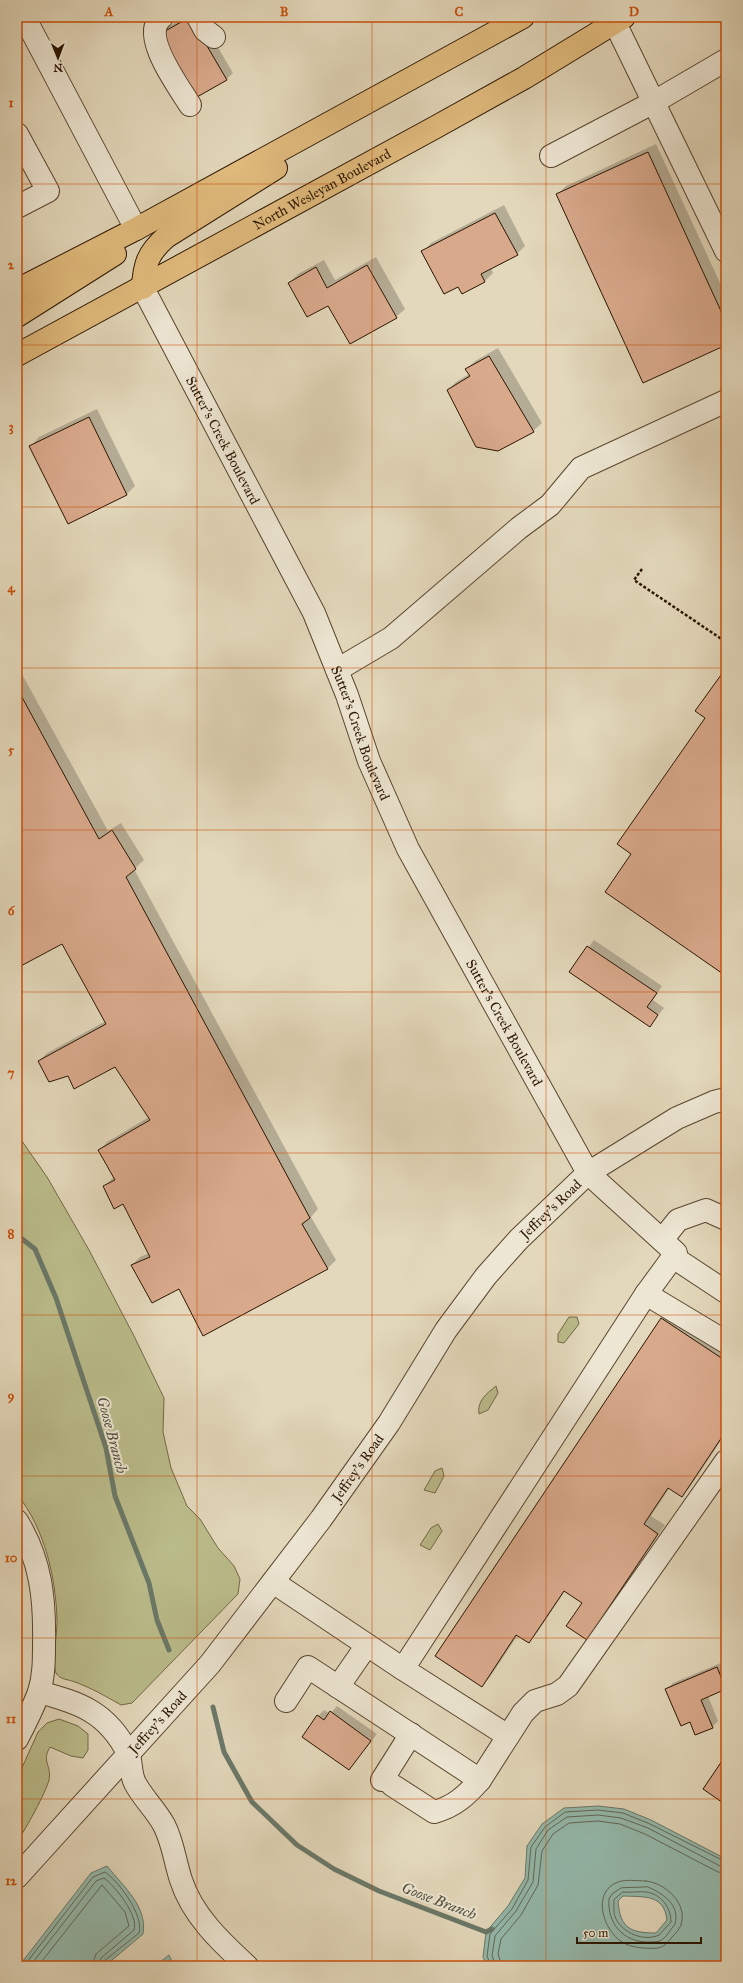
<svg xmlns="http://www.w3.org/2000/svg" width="743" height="1983" font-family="'IM FELL Great Primer',serif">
  <rect width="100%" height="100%" fill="#e3d8bb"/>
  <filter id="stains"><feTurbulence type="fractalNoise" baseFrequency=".005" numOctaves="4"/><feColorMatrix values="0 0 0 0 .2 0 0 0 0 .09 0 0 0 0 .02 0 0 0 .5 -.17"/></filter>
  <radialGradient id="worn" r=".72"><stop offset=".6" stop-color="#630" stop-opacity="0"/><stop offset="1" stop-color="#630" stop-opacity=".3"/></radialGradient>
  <!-- green -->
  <path fill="#bbbc8b" stroke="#726846" d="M17 1134 47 1177 89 1250 134 1336 164 1398 163 1432 171 1468 187 1506 200 1519 218 1548 234 1566 240 1579 238 1594 132 1703 121 1705C105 1696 90 1687 72 1681 65 1679 60 1679 56 1673 52 1665 57 1633 57 1621 56 1578 45 1529 17 1494Z
    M569 1317H577L579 1324 564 1343 558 1342V1334Z
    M496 1386 498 1393 488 1410 479 1414C477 1401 486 1394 496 1386Z
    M442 1468 444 1476 435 1493 424 1490 435 1471Z
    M438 1524 442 1531 430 1550 420 1545 431 1528Z
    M59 1719 78 1726 88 1734V1750L83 1758 71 1756 50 1747C41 1762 52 1765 49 1780 46 1792 25 1831 17 1841V1779L38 1732 47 1723Z"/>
  <!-- water -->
  <path fill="#95baad" stroke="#6a7868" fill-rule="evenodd" d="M598 1806 624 1809 651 1820 726 1859V1966H487L483 1957 486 1932 508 1906 525 1878 527 1846 542 1824 564 1808ZM623 1896C644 1897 664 1894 667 1920L656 1933C630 1933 620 1928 618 1901Z
    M107 1866C123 1886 148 1907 143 1934L105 1966H19L91 1873Z
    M169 1955 174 1966H155Z"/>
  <!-- shadow -->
  <path fill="#0003" d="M186 17H200L233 73 226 80 162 34 168 27Z
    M656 144 726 296V344L558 194 566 186Z
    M504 205 525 246 517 254 491 268 493 273 485 281 462 293 458 286 423 252 431 243Z
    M376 257 405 309 396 317 329 304 289 283 298 274 324 260 335 280Z
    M498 348 542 423 533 431 448 390 456 382 469 374 467 369 475 361Z
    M97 409 135 486 127 494 68 523 31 446 39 437Z
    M17 665 108 831 121 823 144 860 134 869 318 1209 311 1217 336 1260 328 1268 203 1334 179 1288 132 1265 140 1257 149 1253 123 1202 104 1186 114 1177 99 1151 107 1142 149 1117 116 1066 68 1075 39 1061 47 1053 106 1021 62 943 17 967Z
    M594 940 662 986 653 1000 664 1008 650 1025 570 972Z
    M670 1310 726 1347V1433L690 1487 682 1495 670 1487 651 1516 665 1525 595 1630 586 1639 583 1603 565 1591 537 1633 528 1642 518 1635 490 1677 482 1685 662 1319Z
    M723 1662 726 1669V1688L708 1696 718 1721 712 1727 667 1689 673 1683Z
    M337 1706 377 1734 349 1769 318 1716 324 1710 330 1714Z"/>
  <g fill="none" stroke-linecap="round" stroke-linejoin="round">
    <!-- shore -->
    <path stroke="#606856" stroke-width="1" d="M646 1881C665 1883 688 1903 681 1925 679 1930 675 1934 672 1937 668 1942 664 1947 658 1948 647 1949 631 1948 622 1942 603 1930 591 1892 618 1882 626 1879 637 1881 646 1881Z
      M648 1887C664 1894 680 1905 675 1924 671 1929 666 1938 660 1941 656 1942 652 1942 648 1942 623 1942 607 1923 609 1899L612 1894 621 1888Z
      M623 1892C630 1893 639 1891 646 1892 661 1894 671 1907 671 1922L659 1935C644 1942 623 1933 616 1919 613 1914 614 1905 614 1900Z
      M24 1966 93 1877 105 1872C119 1882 144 1915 139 1933L104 1961 103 1966
      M30 1966 96 1881 104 1878C115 1886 139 1916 134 1930L101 1958 98 1966
      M38 1966 102 1885 125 1912 129 1926 96 1954 92 1966
      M491 1966 487 1956 490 1934 512 1909 528 1880 531 1847 545 1827 565 1812 598 1810 623 1813 650 1824 726 1862
      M496 1966 492 1956 495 1936 516 1911 533 1882 536 1849 548 1830 567 1817 598 1815 621 1818 648 1828 720 1866 726 1867
      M502 1966 498 1954 501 1939 521 1915 538 1885 542 1851 553 1834 569 1823 598 1821 620 1824 645 1834 718 1872 726 1873"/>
    <!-- stream -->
    <path stroke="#6a7868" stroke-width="5" d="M17 1235 35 1249 56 1298 106 1448 115 1496 149 1583 157 1620 169 1650
      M213 1707 224 1752 252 1802 297 1845 334 1869 379 1891 486 1932 492 1929"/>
  </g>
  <!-- building -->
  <path fill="#d9a98c" stroke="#2a1500" d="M190 17 227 80 197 97 160 34Z
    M648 152 726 322V345L643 383 556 194Z
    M495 213 518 255 481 274 485 282 462 294 458 287 444 294 421 251Z
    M367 265 397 318 350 344 328 306 307 317 288 283 316 267 327 288Z
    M489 356 534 432 498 451 476 447 447 390 470 376 465 369Z
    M89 417 127 495 68 524 29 446Z
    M726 668V976L605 892 631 854 617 844 705 718 695 711Z
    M17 688 99 839 112 830 136 869 126 877 310 1218 302 1224 328 1269 203 1336 179 1289 152 1303 131 1265 150 1257 123 1204 114 1209 103 1186 115 1180 98 1150 150 1120 115 1067 74 1089 68 1076 49 1082 38 1061 106 1024 62 944 17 968Z
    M587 946 657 993 647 1007 658 1015 650 1027 569 972Z
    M661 1318 726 1361V1431L682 1497 668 1488 644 1524 658 1534 587 1640 566 1626 582 1603 564 1591 529 1643 516 1635 482 1687 435 1656Z
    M717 1667 726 1689 701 1700 713 1728 695 1735 690 1722 681 1726 665 1689Z
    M330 1711 371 1741 349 1770 302 1737 317 1715 324 1720Z
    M726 1755V1805L703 1789Z"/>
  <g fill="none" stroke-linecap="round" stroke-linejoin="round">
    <defs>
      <g id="minor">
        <path d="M162 17C139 34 179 87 190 105"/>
        <path d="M198 17 205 30 214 37"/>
        <path d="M615 23 726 251"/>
        <path d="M30 28 136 229"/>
        <path d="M17 134 48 191 17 207"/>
        <path d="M551 156 654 102 726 60"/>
        <path id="s1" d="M143 288 314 613 347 695 369 761 408 849 588 1173 676 1253 646 1294 403 1669 273 1582"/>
        <path d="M337 670 391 638 519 528 550 505 581 468 726 401"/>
        <path d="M662 1240 678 1220 706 1210 726 1219"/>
        <path d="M673 1257 726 1292"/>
        <path d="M646 1294 726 1342"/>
        <path d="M17 1521C41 1560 45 1599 44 1644 44 1660 44 1676 39 1692 33 1708 25 1724 17 1739"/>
        <path d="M403 1669 508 1736"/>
        <path d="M338 1687 367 1645"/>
        <path d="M39 1692C80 1703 107 1712 128 1753 132 1762 130 1774 135 1783 142 1797 156 1810 164 1825 173 1842 175 1862 181 1880 192 1915 221 1942 247 1966"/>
        <path d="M286 1701 308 1667 480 1780C467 1795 454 1807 434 1812L392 1785"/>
        <path d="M382 1780 411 1734"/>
        <path d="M480 1780 523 1713 535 1701 557 1694 568 1686 726 1461"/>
        <path id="s2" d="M17 1877 210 1664 321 1519 389 1423 446 1330 486 1276 519 1239 588 1173 677 1118 714 1102 726 1099"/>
      </g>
      <g id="highway">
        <path d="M143 288C144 264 148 253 166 237L276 168"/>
        <path d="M17 290 136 229 523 17"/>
        <path d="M17 316 115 254"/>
        <path id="s3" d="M17 355 434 128 524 78 624 17"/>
      </g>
    </defs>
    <!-- minor casing -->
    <use href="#minor" stroke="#58462f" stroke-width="24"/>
    <!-- highway casing -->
    <use href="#highway" stroke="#2a1500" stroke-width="24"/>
    <!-- path -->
    <path stroke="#2a1500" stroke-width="2.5" stroke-dasharray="3 2" stroke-linecap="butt" d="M642 569 634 580 726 642"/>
    <!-- minor -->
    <use href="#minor" stroke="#ede6d3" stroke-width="22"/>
    <!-- highway -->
    <use href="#highway" stroke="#e2bc7e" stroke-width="22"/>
  </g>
  <!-- grid -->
  <path fill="none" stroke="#cc4f0a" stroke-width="1" stroke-opacity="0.55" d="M197 17V1966M372 17V1966M546 17V1966M17 184H726M17 345H726M17 507H726M17 668H726M17 830H726M17 992H726M17 1153H726M17 1315H726M17 1476H726M17 1638H726M17 1799H726"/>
  <g text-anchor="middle" stroke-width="4" stroke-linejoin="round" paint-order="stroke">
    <!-- street labels -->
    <g font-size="14" fill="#2a1500" stroke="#ede6d3">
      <text dy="5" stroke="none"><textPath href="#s3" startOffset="347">North Wesleyan Boulevard</textPath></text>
      <text dy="5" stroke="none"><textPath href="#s1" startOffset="172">Sutter's Creek Boulevard</textPath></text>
      <text dy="5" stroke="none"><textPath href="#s1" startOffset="496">Sutter's Creek Boulevard</textPath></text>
      <text dy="5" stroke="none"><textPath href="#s1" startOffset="820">Sutter's Creek Boulevard</textPath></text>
      <text dy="5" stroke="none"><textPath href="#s2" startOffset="857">Jeffrey's Road</textPath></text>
      <text dy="5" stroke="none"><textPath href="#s2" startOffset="533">Jeffrey's Road</textPath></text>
      <text dy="5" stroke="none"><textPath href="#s2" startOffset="209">Jeffrey's Road</textPath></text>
    </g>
    <!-- water labels -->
    <g font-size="15" font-style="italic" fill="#4f4f3d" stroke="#ede6d3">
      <text transform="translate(112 1435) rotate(75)" y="5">Goose Branch</text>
      <text transform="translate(439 1901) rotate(21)" y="5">Goose Branch</text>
    </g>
  </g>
  <!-- margin -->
  <rect width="743" height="1983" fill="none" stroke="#e3d8bb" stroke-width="44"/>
  <!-- north arrow -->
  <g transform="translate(58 58) rotate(179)" stroke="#ede6d3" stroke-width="3" paint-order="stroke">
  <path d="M0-3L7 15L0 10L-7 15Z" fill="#2a1500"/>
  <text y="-6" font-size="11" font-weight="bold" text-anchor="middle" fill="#2a1500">N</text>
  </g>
  <!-- scale -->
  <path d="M577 1937v6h124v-6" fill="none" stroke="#2a1500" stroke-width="2"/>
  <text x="583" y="1937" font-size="12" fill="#2a1500" stroke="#ede6d3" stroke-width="3" paint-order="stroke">50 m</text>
  <rect x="22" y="22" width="699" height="1939" fill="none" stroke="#cc4f0a" stroke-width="1.5"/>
  <g font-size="13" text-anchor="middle" font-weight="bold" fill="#cc4f0a">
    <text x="109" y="16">A</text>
    <text x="284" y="16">B</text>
    <text x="459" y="16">C</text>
    <text x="634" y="16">D</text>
    <text x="11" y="107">1</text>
    <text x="11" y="269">2</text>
    <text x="11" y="431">3</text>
    <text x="11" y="592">4</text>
    <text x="11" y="754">5</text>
    <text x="11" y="915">6</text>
    <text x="11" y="1077">7</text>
    <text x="11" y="1238">8</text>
    <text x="11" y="1400">9</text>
    <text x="11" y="1562">10</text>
    <text x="11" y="1723">11</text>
    <text x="11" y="1885">12</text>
  </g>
  <rect width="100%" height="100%" filter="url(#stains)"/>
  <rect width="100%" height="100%" fill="url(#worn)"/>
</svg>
